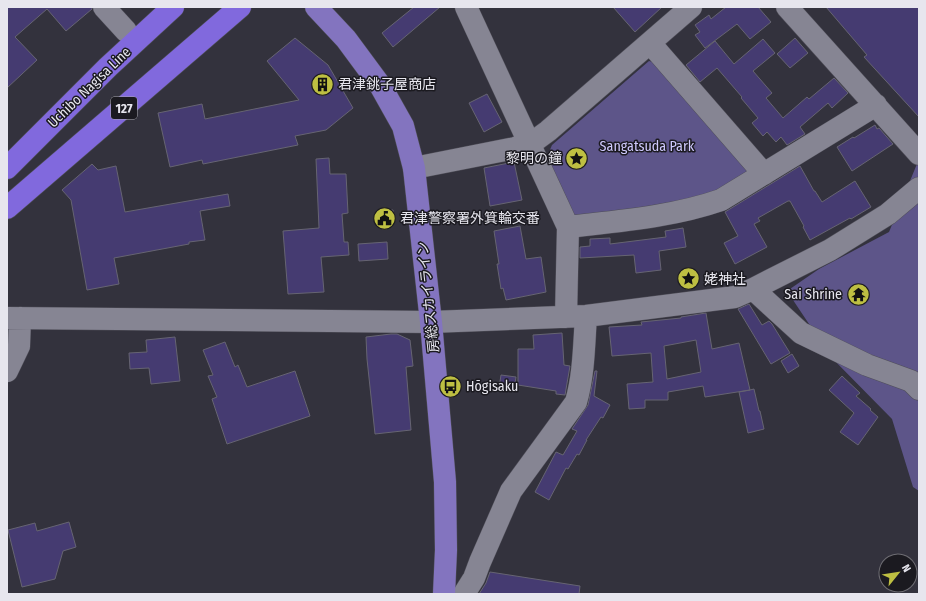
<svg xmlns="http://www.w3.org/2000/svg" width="926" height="601" font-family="'Fira Sans Condensed','Noto Sans JP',sans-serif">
  <rect width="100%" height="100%" fill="#33323d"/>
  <!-- green -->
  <path fill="#5d5589" d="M649 61 653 62 750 171 706 200 576 222 546 159 552 145Z
    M919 159V491L913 487 892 419 831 357 787 291 819 269 889 232Z"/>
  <!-- building -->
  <path fill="#453b71" stroke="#666472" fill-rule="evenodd" d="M7 7H92V9L66 31 47 9 15 37 37 60 7 88Z
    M414 7H440L393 47 382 33Z
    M613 7H662L635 32Z
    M726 7H758L771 22 750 39 737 24 705 48 695 35 700 32 695 25 709 15 711 19Z
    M826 7H919V117L864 57 867 55Z
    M295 38 328 65 353 108 326 130 295 136 298 145 203 164 202 160 170 167 158 113 202 104 205 119 299 100 267 61Z
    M795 38 808 53 790 68 777 54Z
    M763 39 775 53 753 71 772 93 766 98 783 118 807 97 809 99 834 78 848 93 832 108 828 103 800 127 805 134 787 145 781 137 776 142 767 132 763 136 752 123 758 118 741 98 742 97 717 68 700 82 686 65 715 41 734 64Z
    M487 94 502 122 484 132 469 103Z
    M875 125 877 129 879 128 893 144 852 171 837 147 853 137 854 138Z
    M329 158 330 174H346L348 213 342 214 344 242H348L349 255 321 257 324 292 288 294 283 231 319 228 316 159Z
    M514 162 522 200 490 206 484 168Z
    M92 164 98 170 116 166 125 212 228 194 230 206 200 211 205 240 189 242V244L114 258 119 284 87 290 71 200 62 190Z
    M800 166 814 191H815L822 202 855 181 871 207 851 219 850 218 810 240 803 227 804 226 790 201H788L758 218 760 221 754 224 767 247 735 264 724 243 738 236 725 212Z
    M393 210 394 223 379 224 377 211Z
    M520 226 526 259 541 257 546 292 506 300 503 288 501 289 497 264H499L494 231Z
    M683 228 686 247 659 251 661 270 636 273 634 255 580 258V247L590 246V239L610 238V244L666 237 665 231Z
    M387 242 388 259 359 261 358 244Z
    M865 287 866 301 851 302 849 288Z
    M749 304 762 325 769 321 772 324 790 353 771 364 738 309Z
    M706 313 712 349 739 343 750 390 754 389 759 411H760L764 429 748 433 739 392 750 390 705 397 703 386 668 392V400H645V408L629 409 627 384 653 382 651 353 612 356 609 327 642 325 641 322 681 318V317ZM696 340 701 372 667 379 664 346Z
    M562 333 564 365 570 366 565 395 556 394V391L518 385V349H534L533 335Z
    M391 334H397L410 340 413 366 406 367 411 430 375 434 367 359 366 337Z
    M175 337 180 381 151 384 149 368 130 369 129 353 147 352 146 340Z
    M225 342 235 367 238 365 247 387 295 371 310 416 227 444 212 399 217 397 208 376 213 375 203 350Z
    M792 354 799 366 788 373 781 361Z
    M595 371H597L594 396 610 405 603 418 601 417 586 440H587L579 455 577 454 568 469 566 468 549 500 535 492 556 452 563 455 577 431 572 429 588 405Z
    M501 375 516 377 514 390 499 388Z
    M842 376 860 393 856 396 871 409 870 410 878 417 858 445 840 432 854 413 829 390Z
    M69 522 76 547 63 551 55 579 22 587 8 530 35 523 37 531Z
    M490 572 580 586 579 594H479L486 583Z"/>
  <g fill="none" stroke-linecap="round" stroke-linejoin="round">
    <defs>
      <path id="minor" d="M104 7 126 31
        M466 7 568 227 566 317
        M787 7 919 154
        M650 43 764 174
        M414 168 515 148 533 142 548 131 691 7
        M568 227C619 221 672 217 721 200L876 105
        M753 289 801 333 867 365 911 381 919 389
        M7 318 431 322 586 316 735 297 753 289 830 250 888 214 919 188
        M7 371 19 346 20 318
        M464 594 474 578 480 562 511 491 576 402C584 374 584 344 586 316"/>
      <path id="major" d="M316 7 346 39 380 85 403 126 414 168 431 322 445 482 446 550 444 594"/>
      <path id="highway" d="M7 168 108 67 173 7
        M7 208 240 7"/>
    </defs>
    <!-- minor casing -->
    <use href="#minor" stroke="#504f59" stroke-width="23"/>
    <!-- major casing -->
    <use href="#major" stroke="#504f59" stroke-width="23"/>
    <!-- highway casing -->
    <use href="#highway" stroke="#504f59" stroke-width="23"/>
    <!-- minor -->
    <use href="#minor" stroke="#868593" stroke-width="22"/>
    <!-- major -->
    <use href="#major" stroke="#8374bf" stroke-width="22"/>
    <!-- highway -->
    <use href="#highway" stroke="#8169dd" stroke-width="22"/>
  </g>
  <!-- icons -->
  <defs>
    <symbol id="building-disc" viewBox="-11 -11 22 22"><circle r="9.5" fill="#bebf42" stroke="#1b1a20"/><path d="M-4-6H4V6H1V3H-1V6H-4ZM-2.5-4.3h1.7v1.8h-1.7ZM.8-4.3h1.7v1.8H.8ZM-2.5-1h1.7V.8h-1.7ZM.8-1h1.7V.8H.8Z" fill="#111"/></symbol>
    <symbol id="sight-disc" viewBox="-11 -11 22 22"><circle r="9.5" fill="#bebf42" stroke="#1b1a20"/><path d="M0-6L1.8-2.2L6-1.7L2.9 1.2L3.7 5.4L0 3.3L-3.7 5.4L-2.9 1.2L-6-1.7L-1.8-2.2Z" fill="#111"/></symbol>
    <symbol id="civic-disc" viewBox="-11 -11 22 22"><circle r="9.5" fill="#bebf42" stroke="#1b1a20"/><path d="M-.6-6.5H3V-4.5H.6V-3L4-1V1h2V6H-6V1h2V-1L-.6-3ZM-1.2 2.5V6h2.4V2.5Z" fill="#111"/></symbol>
    <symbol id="temple-disc" viewBox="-11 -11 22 22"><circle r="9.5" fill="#bebf42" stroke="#1b1a20"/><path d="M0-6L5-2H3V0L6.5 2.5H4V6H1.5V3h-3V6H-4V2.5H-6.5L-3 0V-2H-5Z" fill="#111"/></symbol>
    <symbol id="bus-disc" viewBox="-11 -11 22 22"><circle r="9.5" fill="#bebf42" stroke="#1b1a20"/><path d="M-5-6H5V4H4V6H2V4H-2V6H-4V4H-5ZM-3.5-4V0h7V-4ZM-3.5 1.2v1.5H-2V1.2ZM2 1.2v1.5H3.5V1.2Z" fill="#111"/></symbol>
  </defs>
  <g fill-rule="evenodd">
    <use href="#building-disc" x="310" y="72" width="25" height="25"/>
    <use href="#sight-disc" x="564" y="146" width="25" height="25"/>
    <use href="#civic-disc" x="372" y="206" width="25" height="25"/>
    <use href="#sight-disc" x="676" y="266" width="25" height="25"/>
    <use href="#temple-disc" x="846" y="282" width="25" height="25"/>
    <use href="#bus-disc" x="438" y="374" width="25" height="25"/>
  </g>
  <g text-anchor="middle" stroke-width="3" stroke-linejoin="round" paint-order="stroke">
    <!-- shield labels -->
    <rect fill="#1b1a20" stroke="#aaa9b0" stroke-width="1" x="111" y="97" width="26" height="22" rx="3"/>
    <g font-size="13" font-weight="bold" fill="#e7e6ee">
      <text x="124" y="113">127</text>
    </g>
    <!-- poi labels -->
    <g font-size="14" fill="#e7e6ee" stroke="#1b1a20" text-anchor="start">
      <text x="338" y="89">君津銚子屋商店</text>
      <text x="562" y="163" text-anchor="end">黎明の鐘</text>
      <text x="400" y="223">君津警察署外箕輪交番</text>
      <text x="704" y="284">姥神社</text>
      <text x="842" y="299" text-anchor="end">Sai Shrine</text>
      <text x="466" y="391">Hōgisaku</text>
    </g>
    <!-- street labels -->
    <g font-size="14" fill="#e7e6ee" stroke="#1b1a20">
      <text transform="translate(89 87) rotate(-44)" y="5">Uchibo Nagisa Line</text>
      <text transform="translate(428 297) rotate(-96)" y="5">房総スカイライン</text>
    </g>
    <!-- park labels -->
    <g font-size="14" fill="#cfc9fd" stroke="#1b1a20">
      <text x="647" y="151">Sangatsuda Park</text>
    </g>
  </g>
  <!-- border -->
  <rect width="926" height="601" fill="none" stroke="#e7e6ee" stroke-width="16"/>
  <!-- north arrow -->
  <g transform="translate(898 573) rotate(60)"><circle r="19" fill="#1b1a20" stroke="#6d6c72"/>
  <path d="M0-3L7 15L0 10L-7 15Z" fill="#bebf42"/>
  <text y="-6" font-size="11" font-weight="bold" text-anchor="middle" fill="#e7e6ee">N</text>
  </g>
</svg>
